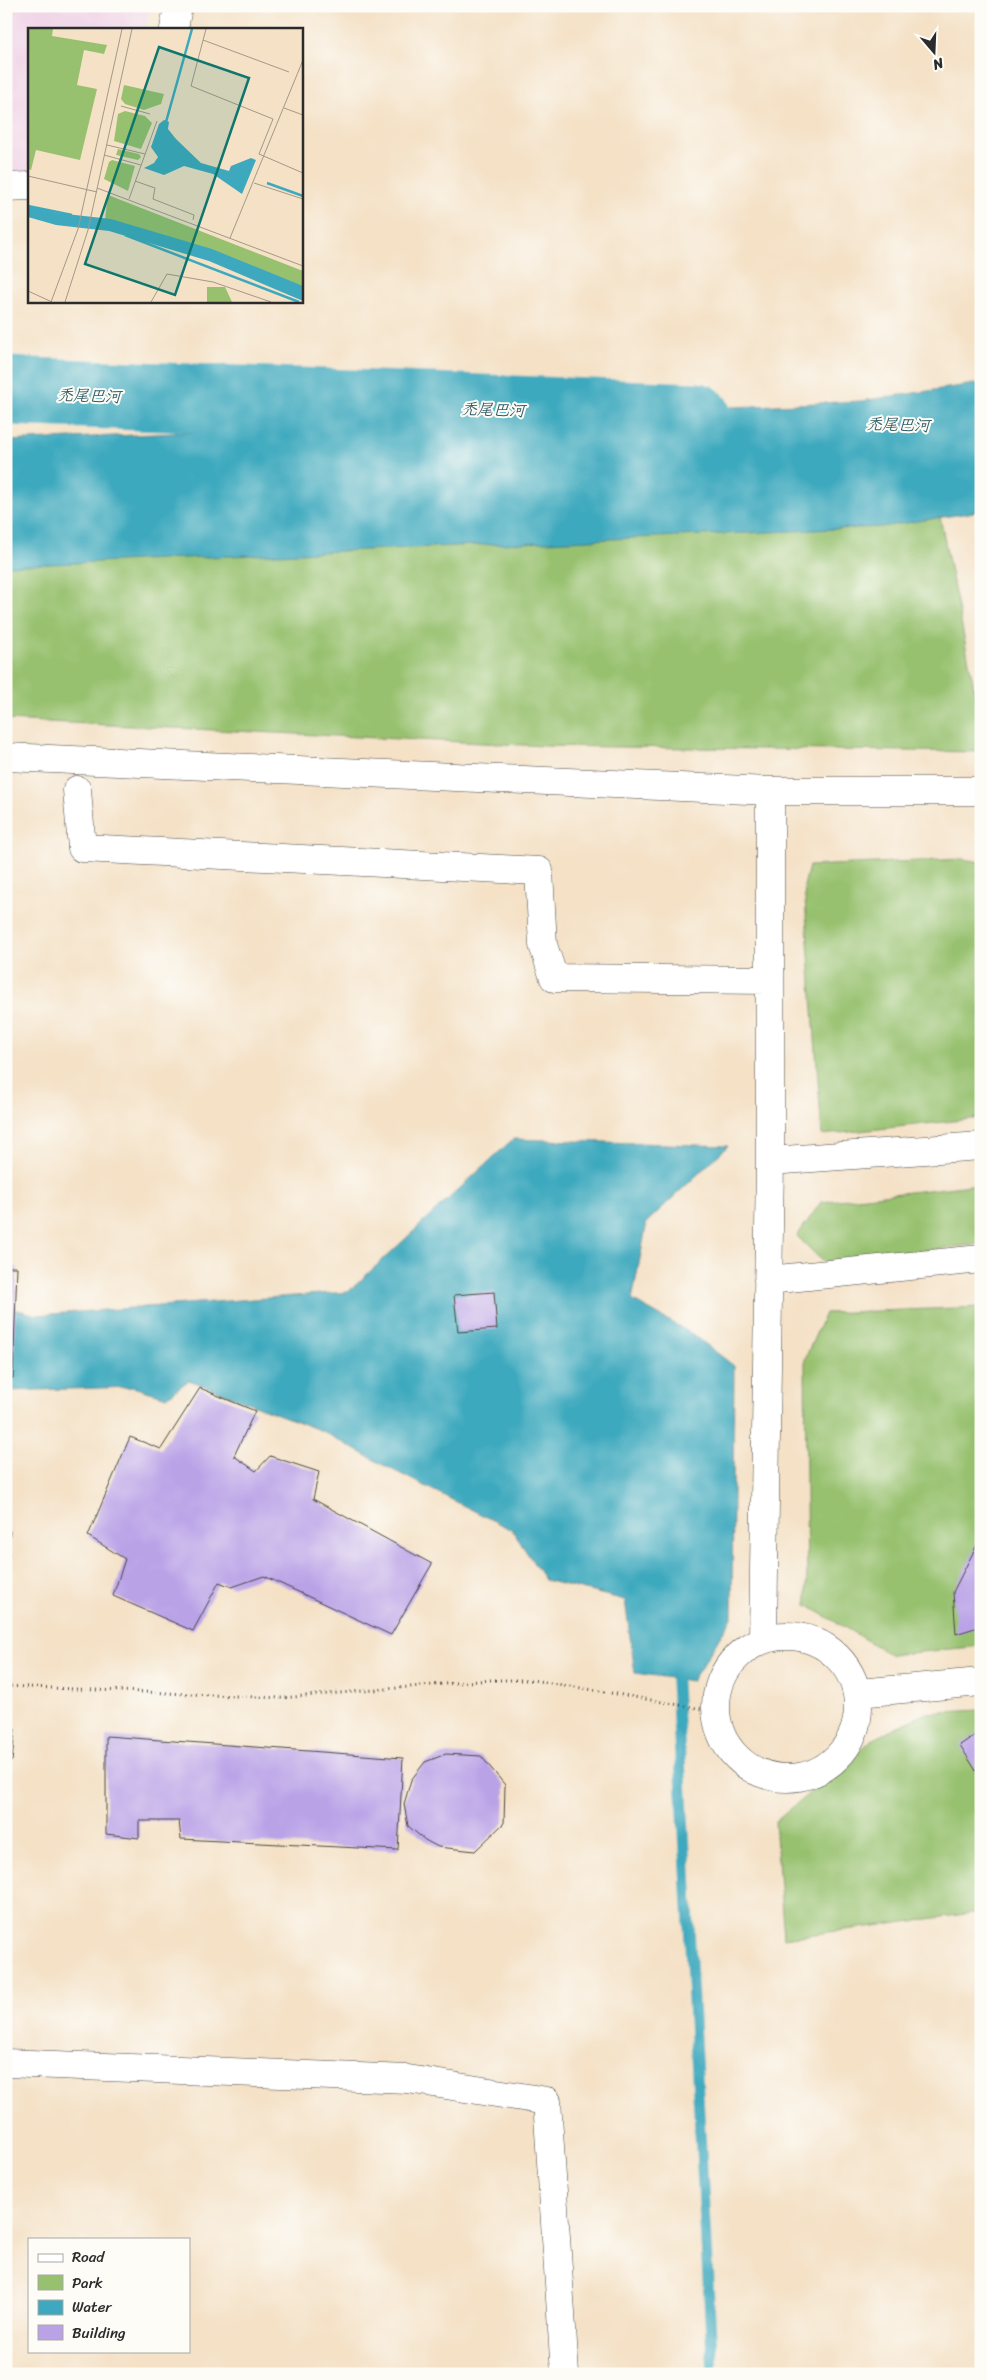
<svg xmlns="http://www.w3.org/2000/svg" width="987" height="2380" font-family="Sriracha,'LXGW WenKai TC',sans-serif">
  <rect width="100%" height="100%" fill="#fdfcf7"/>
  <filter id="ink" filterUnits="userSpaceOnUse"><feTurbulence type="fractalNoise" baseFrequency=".02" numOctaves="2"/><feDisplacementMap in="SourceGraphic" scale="10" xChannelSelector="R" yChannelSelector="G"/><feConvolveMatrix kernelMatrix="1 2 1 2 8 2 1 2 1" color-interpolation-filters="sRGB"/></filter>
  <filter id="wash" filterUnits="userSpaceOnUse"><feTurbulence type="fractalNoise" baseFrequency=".0096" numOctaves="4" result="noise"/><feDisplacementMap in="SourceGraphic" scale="20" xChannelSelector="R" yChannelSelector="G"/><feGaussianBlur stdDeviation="1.12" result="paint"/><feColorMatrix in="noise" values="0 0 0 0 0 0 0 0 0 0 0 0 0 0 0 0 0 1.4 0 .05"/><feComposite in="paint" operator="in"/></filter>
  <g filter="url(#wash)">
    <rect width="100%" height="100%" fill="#f4e1c6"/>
    <!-- built -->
    <path fill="#efd0e6" d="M6 6H150L146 29H29V171L6 175Z"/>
    <!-- green -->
    <path fill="#97c16e" stroke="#61764c" d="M6 485 939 512 981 722V752L544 746 6 720Z
      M962 859 981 862V1118L822 1135 804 886 809 866Z
      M981 1184V1244L823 1262 797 1236 821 1202Z
      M981 1307V1646L891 1655 807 1605 805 1359 825 1313Z
      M981 1710V1912L784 1938 775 1822 872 1740 926 1713Z"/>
    <!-- water -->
    <path fill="#3ea9be" stroke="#346a74" d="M981 383V511L881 527 6 566V441L861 401Z
      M513 1139 728 1146 647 1222 632 1300 694 1335 734 1366 732 1618 692 1681 635 1673 625 1600 545 1580 512 1530 387 1467 322 1431 189 1380 167 1397 133 1387 6 1391V1307L37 1315 348 1292Z"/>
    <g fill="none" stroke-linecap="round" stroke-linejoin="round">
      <!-- stream -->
      <path stroke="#3ea9be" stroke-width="11" d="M675 1664 713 2374"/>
      <!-- river -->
      <path stroke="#3ea9be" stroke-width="69" d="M6 391 697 417"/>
    </g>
    <g id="blocks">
      <!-- building -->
      <path fill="#baa2e7" d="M6 1267H17L13 1378H6Z
        M494 1292 497 1329 458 1332 454 1295Z
        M200 1388 255 1411 234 1456 256 1471 270 1456 319 1472 313 1499 432 1564 391 1635 264 1576 232 1587 219 1582 193 1631 113 1596 125 1559 88 1536 130 1437 161 1449Z
        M6 1531H10L8 1574H6Z
        M981 1537V1618L978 1627 956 1634 953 1592Z
        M6 1727 15 1729 12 1761H6Z
        M981 1731V1779L960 1745Z
        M106 1736 403 1758 398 1850 181 1839 179 1821H139V1838L106 1834Z
        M446 1754 481 1756 505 1785 504 1823 475 1851 438 1847 425 1840 408 1826 404 1804 411 1780 425 1762Z"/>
    </g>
  </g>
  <g filter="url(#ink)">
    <use href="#blocks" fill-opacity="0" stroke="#494642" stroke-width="1"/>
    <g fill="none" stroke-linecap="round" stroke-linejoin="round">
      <defs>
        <path id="minor" d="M174 29 178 6
          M6 187 29 186
          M6 757 770 791H981
          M77 790 82 848 539 871 543 945 554 978 770 980
          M770 1161 981 1146
          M768 1280 981 1259
          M716 1707a71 71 0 1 1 142 0a71 71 0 1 1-142 0Z
          M763 1639 770 1161V791
          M858 1693 981 1682
          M6 2063 408 2079 547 2101 565 2374"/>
      </defs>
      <!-- minor casing -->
      <use href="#minor" stroke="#494642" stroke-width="29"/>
      <!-- path -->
      <path stroke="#494642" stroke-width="3" stroke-dasharray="1 4" stroke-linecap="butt" d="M6 1686 281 1698 491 1680H532L606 1692
        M611 1693 714 1711"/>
      <!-- minor -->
      <use href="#minor" stroke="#fff" stroke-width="28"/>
    </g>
  </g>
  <g text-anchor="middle" stroke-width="4" stroke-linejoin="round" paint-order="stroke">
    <!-- water labels -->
    <g font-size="16" font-style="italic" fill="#335d66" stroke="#fdfcf7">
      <text transform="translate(89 395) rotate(2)" y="6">秃尾巴河</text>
      <text transform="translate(493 409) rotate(2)" y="6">秃尾巴河</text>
      <text transform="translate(898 424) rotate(2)" y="6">秃尾巴河</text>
    </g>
  </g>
  <!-- overview -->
  <g transform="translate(28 28)">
    <rect width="275" height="275" fill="#f4e1c6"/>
    <path d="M0 1H25L24 8 79 17 76 26 56 22 49 57 69 61 52 132 8 122 3 142 0 141ZM96 57 136 66 133 76 116 82 97 76 93 71ZM97 83 117 88 124 95 113 121 86 113 90 86ZM90 121 111 126 113 129 110 132 88 127ZM84 132 107 138 100 163 76 151 81 134ZM80 167 275 243V267L77 191ZM179 259H197L204 274H179Z" fill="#97c16e"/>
    <path d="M136 92 141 94 140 101 148 111 173 135 201 143 203 138 223 130 228 132 214 166 185 146 156 138 136 147 116 140 126 135 130 129 123 119 131 96ZM0 178 29 185 83 191 184 221 275 258V273L181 233 81 203 28 197 0 189Z" fill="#3ea9be"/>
    <path fill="none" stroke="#3ea9be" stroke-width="2.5" d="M138 94 164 1M239 155 275 168M0 178 44 187M97 207 271 274"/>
    <path fill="none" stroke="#a49888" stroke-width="1" d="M178 1 163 58 245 91 231 126 275 145M175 12 261 44M93 78 122 86M256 80 275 87M79 117 117 126M76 127 113 137M0 148 69 164M107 153 127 160 125 171 166 187 165 192M226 155 275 171M69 160 275 238M101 171 129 93M202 210 275 32M0 263 24 274M23 274 50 201 94 1M37 274 60 202 104 1M123 274 139 246 185 254 243 274"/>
    <path fill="#0f766e" fill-opacity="0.15" stroke="#0f766e" stroke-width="2.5" d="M131 19 221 50 147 267 57 236Z"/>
    <rect width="275" height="275" fill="none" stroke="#2b2b2b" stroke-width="2.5"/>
  </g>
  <!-- margin -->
  <rect width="987" height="2380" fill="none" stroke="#fdfcf7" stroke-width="25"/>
  <!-- legend -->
  <rect x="28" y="2238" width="162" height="115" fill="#fdfcf7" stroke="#a9a8a5"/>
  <rect x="38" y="2254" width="25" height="8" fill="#ffffff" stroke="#a9a8a5"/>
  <text x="72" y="2262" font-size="15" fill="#2b2b2b">Road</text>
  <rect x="38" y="2275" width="25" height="15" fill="#97c16e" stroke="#a9a8a5"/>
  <text x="72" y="2288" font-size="15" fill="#2b2b2b">Park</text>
  <rect x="38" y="2300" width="25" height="15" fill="#3ea9be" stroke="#a9a8a5"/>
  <text x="72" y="2312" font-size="15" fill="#2b2b2b">Water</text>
  <rect x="38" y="2325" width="25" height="15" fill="#baa2e7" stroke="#a9a8a5"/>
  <text x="72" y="2338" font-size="15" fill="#2b2b2b">Building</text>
  <!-- north arrow -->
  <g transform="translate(934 52) rotate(161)" stroke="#fdfcf7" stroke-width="4" paint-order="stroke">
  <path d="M0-4L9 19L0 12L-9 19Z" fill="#2b2b2b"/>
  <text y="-8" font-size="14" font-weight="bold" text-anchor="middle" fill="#2b2b2b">N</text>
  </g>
</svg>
